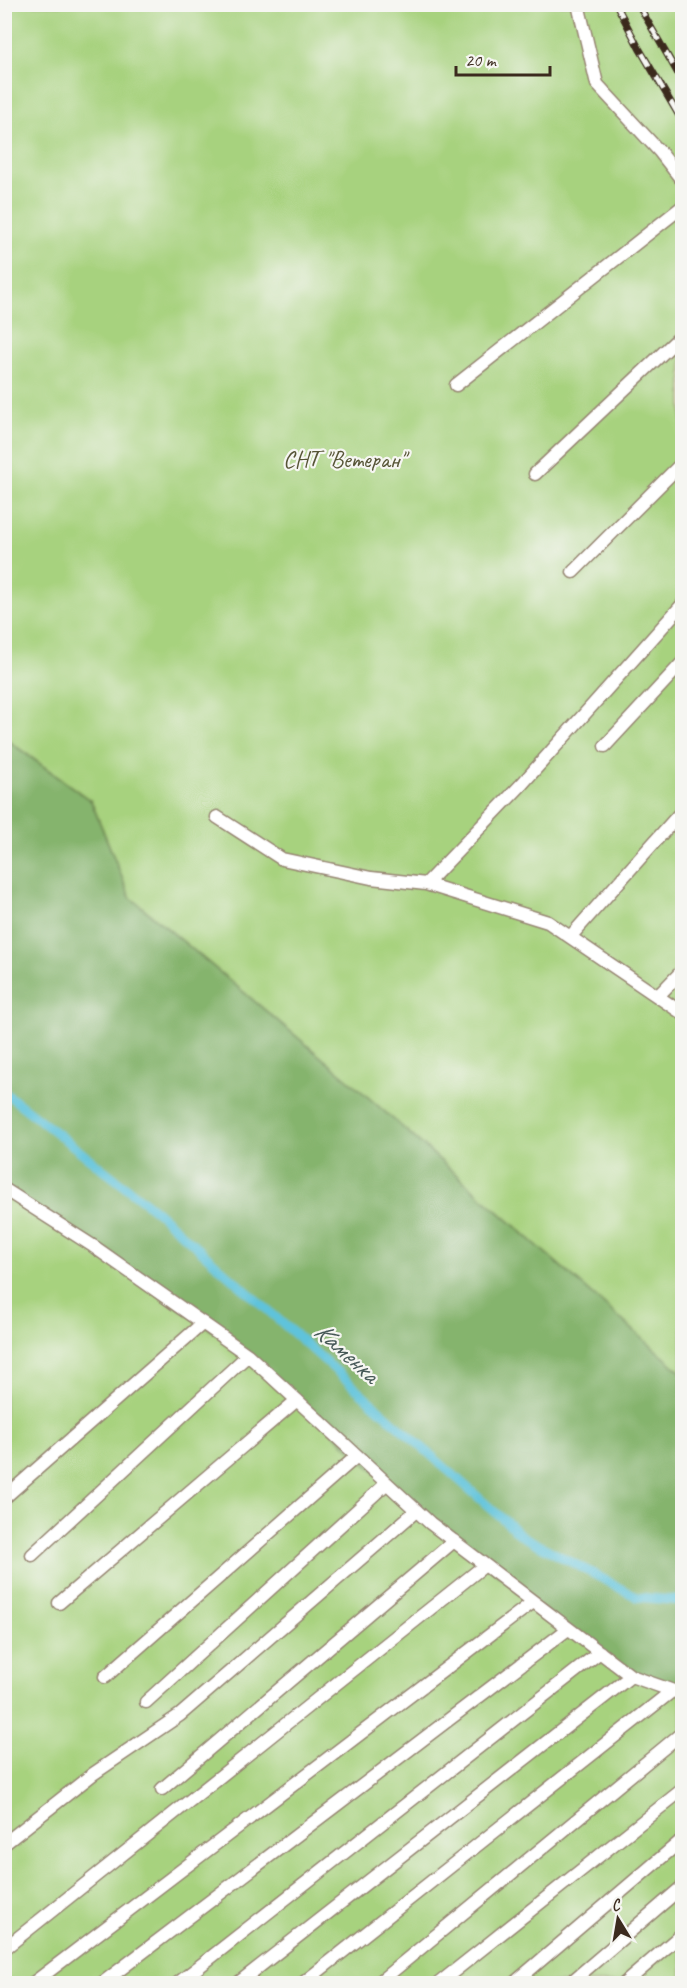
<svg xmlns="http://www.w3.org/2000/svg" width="687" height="1988" font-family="Caveat,sans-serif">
  <rect width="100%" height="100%" fill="#f6f6f2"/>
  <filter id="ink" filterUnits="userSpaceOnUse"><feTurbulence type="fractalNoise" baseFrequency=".0167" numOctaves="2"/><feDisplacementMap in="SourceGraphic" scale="12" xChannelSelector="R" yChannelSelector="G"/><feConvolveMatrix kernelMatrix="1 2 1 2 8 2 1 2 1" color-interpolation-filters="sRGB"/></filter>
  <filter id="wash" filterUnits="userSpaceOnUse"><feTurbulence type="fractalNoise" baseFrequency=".008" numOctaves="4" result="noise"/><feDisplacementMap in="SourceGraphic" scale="24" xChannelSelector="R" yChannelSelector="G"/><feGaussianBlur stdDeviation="1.35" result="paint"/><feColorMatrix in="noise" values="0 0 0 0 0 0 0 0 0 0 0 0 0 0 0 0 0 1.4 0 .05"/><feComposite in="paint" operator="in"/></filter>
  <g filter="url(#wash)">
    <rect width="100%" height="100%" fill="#f2e0c6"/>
    <!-- green -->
    <path fill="#a7d27e" stroke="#717e4e" stroke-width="1.5" d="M5 5H682V1373L352 1083 130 897 91 801 5 738Z
      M4 1189 248 1355 682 1694V1983H5Z"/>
    <!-- forest -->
    <path fill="#85b46d" stroke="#606f46" stroke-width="1.5" d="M4 738 91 801 130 897 352 1083 682 1373V1694L631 1676 430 1523 248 1355 5 1189Z"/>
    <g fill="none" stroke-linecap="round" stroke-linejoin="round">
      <!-- stream -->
      <path stroke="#5ec3db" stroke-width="9" d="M4 1092 155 1210 522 1536 637 1597 682 1601"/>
    </g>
  </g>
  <g filter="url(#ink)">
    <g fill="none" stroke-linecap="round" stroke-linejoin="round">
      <defs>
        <path id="service" d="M578 4 597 84 660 152 682 180
          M456 385 682 207
          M535 474 682 335
          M573 572 682 463
          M605 746 682 663
          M217 817 282 859 371 878 426 884 548 922 682 1013
          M426 884 522 784 682 605
          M570 937 682 811
          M658 996 682 971
          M4 1189 93 1246 248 1355 430 1523 631 1676 682 1694
          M4 1498 203 1323
          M32 1555 248 1355
          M59 1603 297 1400
          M105 1677 357 1456
          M146 1702 387 1483
          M162 1789 454 1541
          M4 1844 93 1774 180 1715 416 1511
          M4 1949 485 1565
          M32 1984 533 1602
          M101 1984 568 1629
          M177 1984 600 1652
          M237 1984 631 1676
          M302 1984 672 1691
          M377 1984 682 1733
          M438 1984 682 1790
          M513 1984 682 1840
          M569 1984 682 1887
          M624 1984 682 1934"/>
      </defs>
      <!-- service casing -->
      <use href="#service" stroke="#968572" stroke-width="15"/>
      <!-- service -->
      <use href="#service" stroke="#fff" stroke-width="12"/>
      <defs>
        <path id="rail" d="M616 4 639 48 682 121
          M638 4 682 81"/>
      </defs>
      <!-- rail casing -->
      <use href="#rail" stroke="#3b2a1e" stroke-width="7"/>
      <!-- rail -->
      <use href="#rail" stroke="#f6f6f2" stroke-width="4.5" stroke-dasharray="14" stroke-linecap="butt"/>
    </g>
  </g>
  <g text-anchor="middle" stroke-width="4.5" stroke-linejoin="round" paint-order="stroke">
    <!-- park labels -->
    <g font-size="24" fill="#565436" stroke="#f6f6f2">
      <text x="344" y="467">СНТ "Ветеран"</text>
    </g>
    <!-- water labels -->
    <g font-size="26" font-style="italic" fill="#465857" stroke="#f6f6f2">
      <text transform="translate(347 1352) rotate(42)" y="9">Каменка</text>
    </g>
  </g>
  <!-- margin -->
  <rect width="687" height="1988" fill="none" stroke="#f6f6f2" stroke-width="24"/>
  <!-- north arrow -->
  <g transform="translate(618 1919) rotate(349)" stroke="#f6f6f2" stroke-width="4.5" paint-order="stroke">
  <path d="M0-4.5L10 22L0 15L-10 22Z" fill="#3b2a1e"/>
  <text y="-9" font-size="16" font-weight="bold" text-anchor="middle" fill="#3b2a1e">С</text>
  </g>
  <!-- scale -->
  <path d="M456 66v9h94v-9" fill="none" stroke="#3b2a1e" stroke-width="3"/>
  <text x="465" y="66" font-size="18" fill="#3b2a1e" stroke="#f6f6f2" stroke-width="4.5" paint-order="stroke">20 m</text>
</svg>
